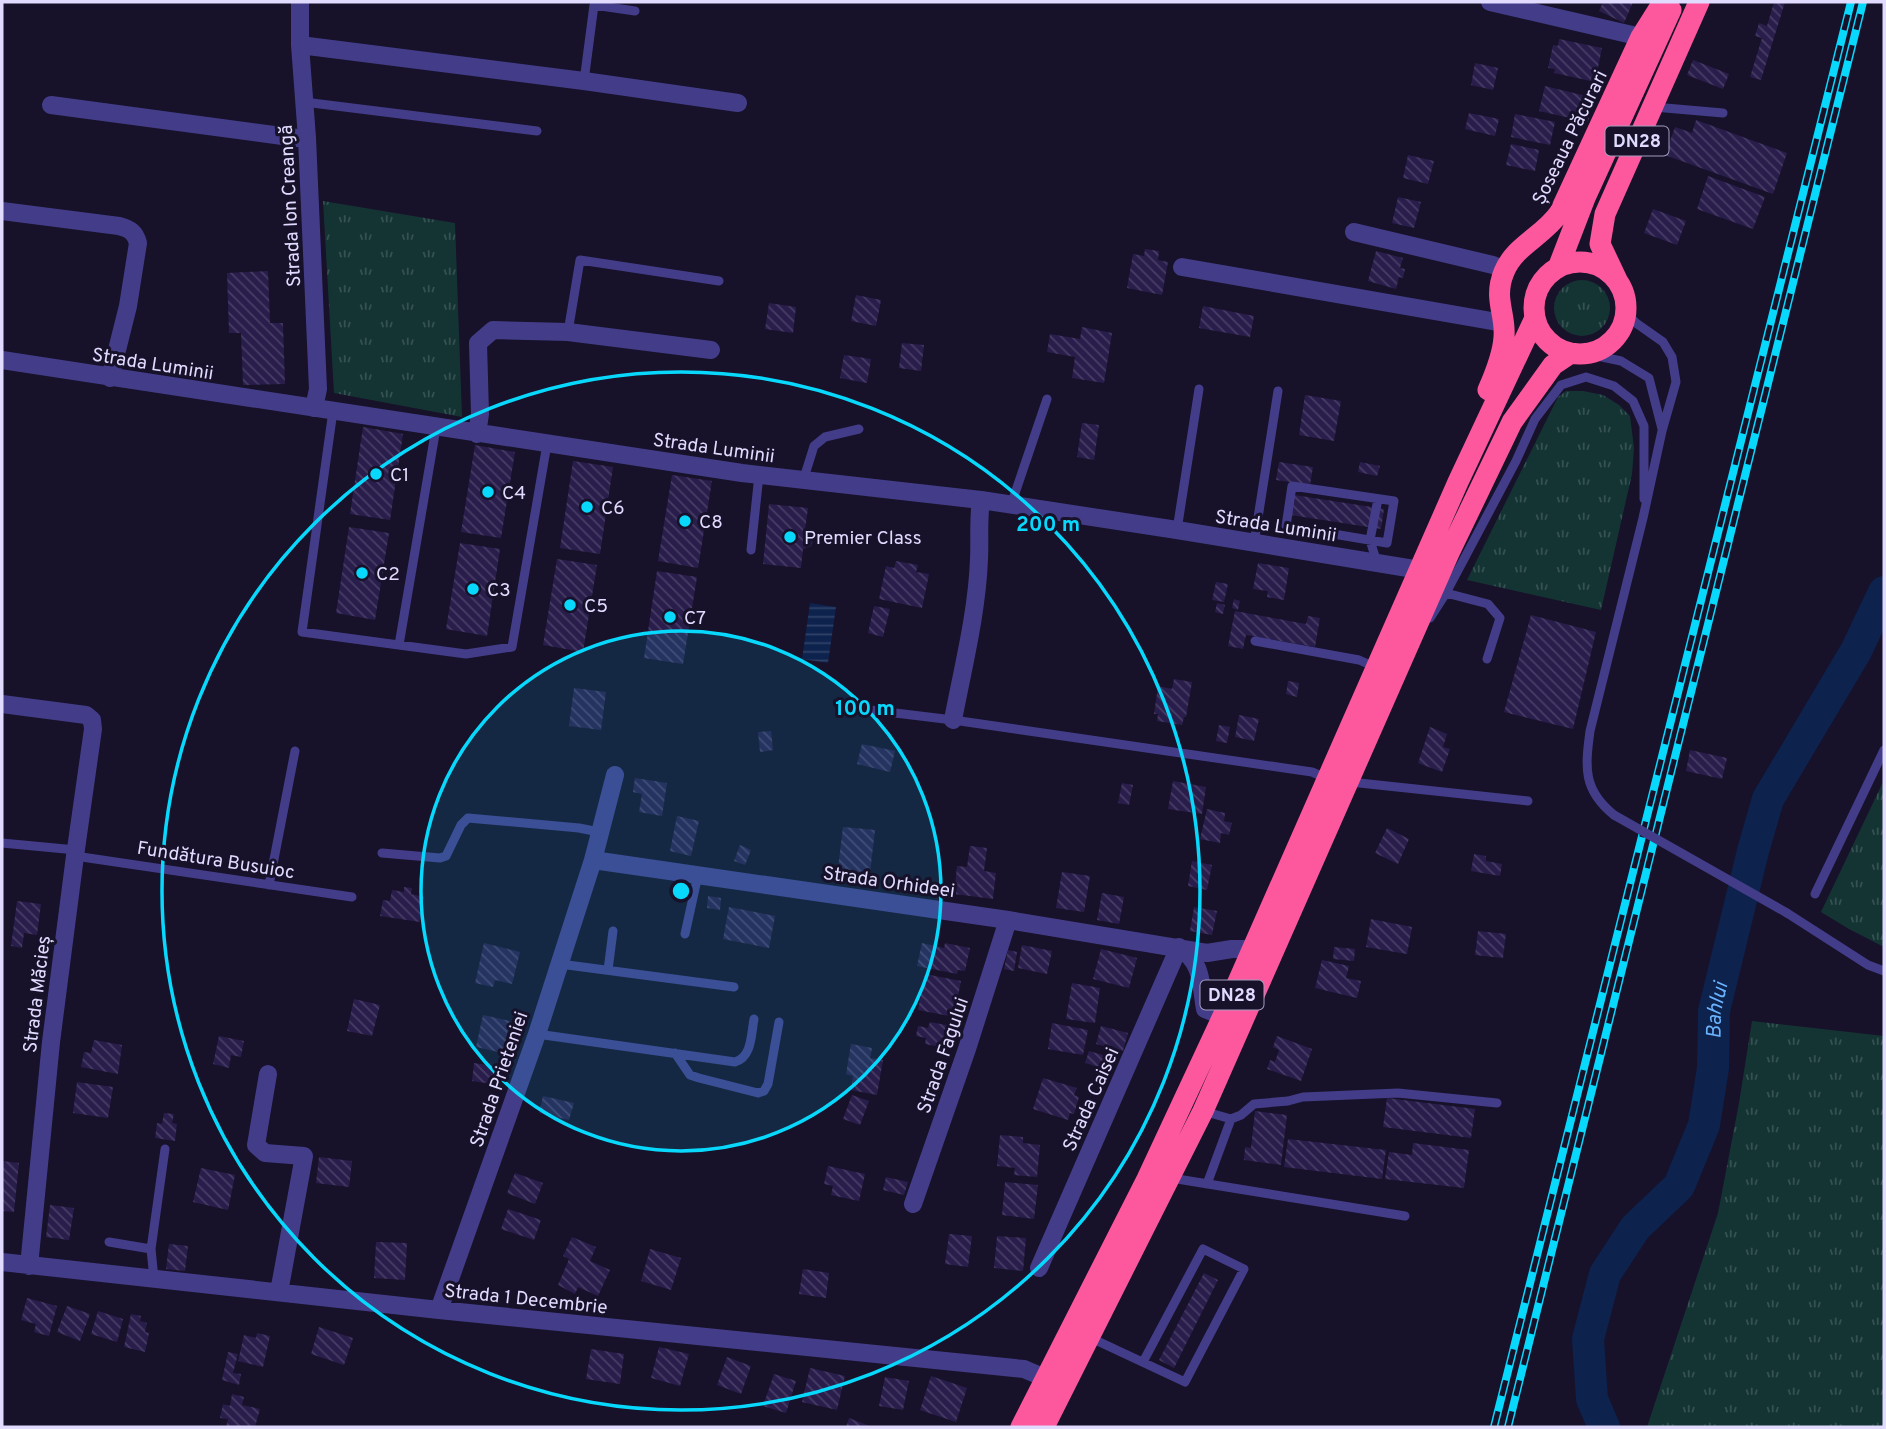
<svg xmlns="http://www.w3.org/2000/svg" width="1886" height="1429" font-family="Overpass,sans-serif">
  <defs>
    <pattern id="grass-tufts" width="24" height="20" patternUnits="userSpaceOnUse" patternTransform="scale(1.75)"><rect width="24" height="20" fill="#143434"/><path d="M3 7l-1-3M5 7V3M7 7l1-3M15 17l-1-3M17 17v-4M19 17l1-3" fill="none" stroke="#365152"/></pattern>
    <pattern id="water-rules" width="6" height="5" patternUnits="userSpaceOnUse" patternTransform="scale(1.75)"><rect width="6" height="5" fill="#0d224d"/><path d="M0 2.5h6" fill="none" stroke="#304268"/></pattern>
    <pattern id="building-back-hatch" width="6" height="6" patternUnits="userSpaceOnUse" patternTransform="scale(1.75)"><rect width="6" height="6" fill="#291d4b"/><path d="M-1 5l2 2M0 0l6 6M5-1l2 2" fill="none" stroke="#483d66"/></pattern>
  </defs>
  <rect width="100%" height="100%" fill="#17112a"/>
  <!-- grass -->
  <path fill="url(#grass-tufts)" d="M323 201 455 223 462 417 334 393Z
    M1554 308a28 28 0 1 1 56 0a28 28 0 1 1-56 0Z
    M1566 391H1583L1603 395 1619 405 1630 416 1634 448 1632 474 1601 610 1467 580 1558 397Z
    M1884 780V947L1849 929 1821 912Z
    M1752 1021 1884 1036V1427H1647L1718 1213 1739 1103Z"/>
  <!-- water -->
  <path fill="url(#water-rules)" d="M810 603 836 607 828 663 802 659Z"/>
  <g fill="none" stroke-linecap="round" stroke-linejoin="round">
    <!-- river -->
    <path stroke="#0d224d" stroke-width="32" id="s1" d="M1604 1427 1592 1399 1588 1339 1605 1274 1635 1228 1679 1186 1704 1125 1713 1068 1714 1011 1753 851 1768 799 1856 651 1884 592"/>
  </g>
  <!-- building -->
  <path fill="url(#building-back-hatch)" d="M1603 2H1633L1624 23 1599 11Z
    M1774 2H1785L1761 80 1750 77 1762 38 1755 36 1759 23 1767 26Z
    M1559 39 1602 48 1595 82 1554 73 1555 69 1548 68 1553 45 1558 46Z
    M1693 60 1729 74 1723 89 1687 75Z
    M1475 63 1498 68 1493 90 1471 85Z
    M1545 86 1594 98 1588 122 1539 111Z
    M1469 113 1499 119 1495 136 1465 129Z
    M1515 114 1555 122 1550 145 1511 137Z
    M1696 120 1787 153 1773 194 1665 155 1675 127 1692 133Z
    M1511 144 1539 150 1535 171 1506 165Z
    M1408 155 1434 161 1428 184 1403 178Z
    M1708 176 1765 197 1753 229 1697 209Z
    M1398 197 1421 202 1414 228 1392 223Z
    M1653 209 1686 221 1677 245 1644 233Z
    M1145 249 1159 251 1158 260 1168 262 1162 295 1127 288 1133 254 1144 256Z
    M1376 251 1403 258 1400 268 1405 269 1403 278 1399 277 1396 289 1368 281Z
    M268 271 270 323H283L285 384 243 385 241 333H229L227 273Z
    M856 295 881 300 876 326 851 321Z
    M769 303 796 307 793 333 765 329Z
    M1203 306 1254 316 1250 337 1199 328Z
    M1082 327 1112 333 1104 383 1072 378 1075 357 1047 352 1050 334 1080 339Z
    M902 343 924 345 921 371 899 368Z
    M844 355 871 359 867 383 840 378Z
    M1305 395 1341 401 1334 441 1299 435Z
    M1082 423 1099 425 1094 460 1077 457Z
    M363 427 403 434 390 520 350 514Z
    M475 445 515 452 501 538 461 532Z
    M573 461 613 467 600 554 560 548Z
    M1279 462 1313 467 1310 485 1276 480Z
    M1360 462 1380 466 1377 476 1358 472Z
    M672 475 712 481 698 568 658 561Z
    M1288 494 1384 509 1381 529 1284 514Z
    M769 504 808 508 805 530 813 533 814 539 811 546 803 549 801 568 763 564Z
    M349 527 389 533 375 620 336 613Z
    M460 543 500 549 487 636 446 629Z
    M557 559 597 565 583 652 543 645Z
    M896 561 918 565 916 572 929 574 922 608 879 599 886 566 894 568Z
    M1258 563 1289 568 1284 600 1267 597 1268 591 1253 589Z
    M657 571 697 577 683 664 644 658Z
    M1216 582 1228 584 1224 602 1212 600Z
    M1234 599 1240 601 1238 610 1232 608Z
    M1217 603 1225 605 1223 614 1215 612Z
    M874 606 890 609 883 637 868 633Z
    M1235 611 1306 624 1308 616 1320 618 1315 647 1246 635 1243 649 1228 646Z
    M1531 615 1596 632 1573 729 1504 712Z
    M1174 679 1192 682 1186 717H1184L1182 725 1157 721 1158 714H1154L1158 686 1172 689Z
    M1288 681 1299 683 1297 697 1286 694Z
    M574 688 606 692 601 730 569 726Z
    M1239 715 1259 719 1254 741 1235 737Z
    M1219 725 1230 727 1227 743 1216 741Z
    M1430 727 1447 734 1443 747 1450 749 1442 772 1418 763Z
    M771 731 773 750 760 752 758 732Z
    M862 744 895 751 890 772 857 764Z
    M1690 750 1727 758 1722 779 1686 771Z
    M635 778 667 783 662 816 639 812 642 794 633 792Z
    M1173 781 1206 787 1202 814 1168 809Z
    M1122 783 1133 785 1129 805 1118 803Z
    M1207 809 1225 813 1224 821 1232 823 1229 835 1221 833 1220 843 1200 839Z
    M677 816 699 821 691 856 670 851Z
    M843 827 875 830 869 881 837 877Z
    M1387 828 1409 839 1398 864 1375 853Z
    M740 845 751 850 745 865 734 861Z
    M970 846 987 848 984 871 996 873 993 899 954 894 957 866 967 867Z
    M1474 854 1486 856V861L1502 864 1500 876 1471 871Z
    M1192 861 1212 865 1207 890 1188 886Z
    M1062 872 1090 876 1084 912 1056 908Z
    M404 887 412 888 411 894 424 897 420 922 380 916 383 900 390 901 392 890 404 892Z
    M1102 893 1124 897 1119 924 1097 920Z
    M708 896 721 898 720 910 707 908Z
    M17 901 41 904 37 935 24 933 22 948 11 946Z
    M729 907 775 916 769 948 723 939Z
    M1194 907 1217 911 1212 935 1190 931Z
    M1371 919 1412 927 1407 954 1366 947Z
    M1478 931 1506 934 1503 958 1475 955Z
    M484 943 520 952 512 984 495 980 493 987 475 983Z
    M922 943 944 948 945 943 970 948 965 971 958 970 957 974 917 966Z
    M1022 945 1052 951 1047 974 1018 968Z
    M1334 947 1355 949 1354 961 1333 959Z
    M1101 949 1137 958 1129 988 1093 979Z
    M1008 950 1017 952 1014 971 1004 969Z
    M1322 960 1349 966 1346 978 1361 981 1357 998 1315 988Z
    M925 974 961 981 954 1017 918 1010Z
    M1072 983 1100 988 1095 1023 1066 1019Z
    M354 999 380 1005 372 1036 347 1031Z
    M483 1015 510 1021 503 1053 476 1047Z
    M930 1022 951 1026 946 1048 925 1044 926 1038 916 1036 918 1026 928 1028Z
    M1052 1023 1088 1030 1083 1055 1048 1049Z
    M1101 1026 1128 1033 1123 1051 1096 1044Z
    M219 1036 244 1041 241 1057 231 1055 229 1068 213 1064Z
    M1277 1036 1312 1049 1301 1081 1267 1069 1270 1060 1275 1062 1279 1050 1273 1047Z
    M94 1040 122 1045 118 1074 81 1067 84 1052 91 1053Z
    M851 1044 872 1048 870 1058 883 1060 877 1095 851 1090 853 1076 846 1074Z
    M1089 1051 1113 1058 1109 1070 1085 1063Z
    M474 1063 502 1067 499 1085 472 1081Z
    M1043 1078 1077 1088 1074 1095 1079 1097 1074 1114 1070 1113 1068 1120 1033 1109Z
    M77 1082 113 1087 108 1118 73 1113Z
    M852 1095 869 1101 860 1125 843 1119Z
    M543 1096 574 1103 569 1120 539 1113Z
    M1387 1098 1475 1109 1471 1138 1383 1127Z
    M1255 1111 1287 1115 1281 1165 1244 1160 1245 1147 1251 1148Z
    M164 1113 174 1114 172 1123 177 1124 175 1141 155 1138 157 1123 162 1124Z
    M1000 1135 1023 1137V1143L1040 1145 1037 1177 1014 1175 1015 1168 997 1166Z
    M1288 1139 1386 1150 1382 1179 1284 1167Z
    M1413 1143 1469 1150 1464 1188 1385 1179 1389 1152 1412 1155Z
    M319 1157 352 1161 349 1187 316 1183Z
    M2 1161 19 1163 14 1212 2 1211 3 1181 2 1180Z
    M828 1166 865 1174 859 1201 831 1195 833 1186 824 1184Z
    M201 1168 235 1175 228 1210 193 1202Z
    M515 1173 543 1183 535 1204 507 1193Z
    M886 1177 908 1182 904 1195 883 1190Z
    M1005 1182 1038 1185 1034 1219 1002 1215Z
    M50 1205 74 1208 69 1240 46 1237Z
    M508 1209 541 1220 534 1240 501 1229Z
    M949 1234 972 1236 968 1267 945 1264Z
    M997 1236 1026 1238 1023 1271 994 1268Z
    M572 1237 596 1247 590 1261 610 1270 598 1296 578 1287 575 1294 558 1285 569 1259 563 1256Z
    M376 1242 407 1243 405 1280 374 1278Z
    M169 1244 188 1246 185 1271 166 1269Z
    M650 1249 681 1258 671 1290 641 1281Z
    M803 1269 829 1273 826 1298 799 1294Z
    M1204 1273 1218 1280 1174 1368 1159 1360Z
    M27 1298 57 1306 49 1336 34 1332 36 1324 21 1320Z
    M67 1306 90 1314 80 1341 57 1332Z
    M98 1311 123 1319 117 1342 91 1334Z
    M131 1314 141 1316 140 1321 147 1323 145 1332 149 1333 145 1352 124 1347Z
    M319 1327 353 1338 344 1365 311 1354Z
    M257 1333 270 1336 263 1367 238 1361 244 1335 256 1338Z
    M659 1347 689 1354 680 1386 651 1378Z
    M591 1349 624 1354 620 1384 586 1379Z
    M228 1352 238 1354 233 1373 241 1374 239 1385 222 1380Z
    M727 1357 751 1366 741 1394 717 1385Z
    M810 1368 845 1376 837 1410 802 1402Z
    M774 1374 796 1381 786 1413 763 1406Z
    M931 1376 967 1388 956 1422 920 1410Z
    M885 1377 909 1381 903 1410 879 1406Z
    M232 1394 244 1397 242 1405 260 1409 255 1427H226L228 1419 220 1418 223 1404 230 1406Z
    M849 1418 872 1427H846Z"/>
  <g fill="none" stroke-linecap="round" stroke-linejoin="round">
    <!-- lane -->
    <path stroke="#433d89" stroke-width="9" d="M584 81 594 5 635 11
      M304 102 537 131
      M1654 107 1723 113
      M568 332 580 260 719 281
      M1588 354 1621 361 1649 378 1662 429
      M333 411 302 632 466 654 512 647 547 444
      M803 481 814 446 825 437 859 429
      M1292 486 1394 501 1387 543 1286 526Z
      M1011 505 1047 399
      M1177 530 1199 389
      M1254 543 1278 391
      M751 550 759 475
      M1377 563 1370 540 1378 499
      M1446 593 1488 604 1500 618 1487 659
      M1430 618 1446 593 1516 461 1535 419 1561 385 1586 377 1614 386 1633 401 1644 426V499
      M1255 641 1359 660 1375 667
      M399 645 436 428
      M854 708 953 720 1312 772 1326 778
      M1350 782 1528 801
      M1614 815C1583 790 1585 768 1590 731L1643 518 1662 431 1676 382 1672 357 1663 342 1636 323 1626 313
      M2 843 76 850
      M382 853 440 858 446 856 461 825 468 818 579 828 599 832
      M75 856 352 897
      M269 885 295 751
      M1815 894 1884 750
      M1787 913 1868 965 1884 971
      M685 934 698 875
      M560 964 734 987
      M608 970 613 931
      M537 1034 735 1062C752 1057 751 1035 754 1019
      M675 1053 690 1075 699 1078 758 1093 764 1091 768 1084 779 1022
      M1203 1111 1231 1119 1241 1115 1254 1104 1288 1101 1303 1097 1398 1093 1497 1103
      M1171 1178 1405 1216
      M1207 1184 1231 1119
      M109 1242 151 1249
      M154 1279 151 1249 165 1149
      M1091 1338 1185 1382 1244 1269 1203 1249 1143 1362"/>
    <!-- street -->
    <path stroke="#433d89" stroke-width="18" d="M300 2V45L307 138 318 389 314 408
      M1490 2 1641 37
      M300 45 584 81 738 103
      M51 105 297 138H307
      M2 211 119 226C130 229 135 232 138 243L128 306 110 378
      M1354 232 1493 265 1505 270
      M1182 267 1503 323
      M2 360 742 473 981 500 1177 530 1420 570
      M477 434 480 414 478 343 493 330 568 332 711 350
      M2 704 86 715 92 720 93 729 75 856 51 1042 29 1266
      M953 720C963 667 977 613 979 559 980 539 978 520 981 500
      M593 860 1008 920 1207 953 1232 949H1253
      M1179 947C1203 964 1200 981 1205 1009L1223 1016
      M268 1074 256 1145 265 1153 304 1156 279 1292
      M913 1204 967 1049 1008 920
      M2 1262 439 1310 1024 1369 1045 1378
      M1039 1268 1179 947
      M439 1310 537 1034 593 860 615 775"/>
    <!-- highway -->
    <path stroke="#fd579e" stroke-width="21" d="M1534 308a46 46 0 1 1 92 0a46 46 0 1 1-92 0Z
      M1558 268 1585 198 1671 10
      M1618 282 1600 244 1605 214 1699 2
      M1488 390C1495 374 1503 355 1504 337 1506 313 1493 299 1504 272 1515 245 1544 236 1560 212L1641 37 1663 2
      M1021 1427 1147 1179 1223 1016 1458 482 1535 318
      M1044 1427 1203 1111 1449 553 1512 422 1553 365 1571 353"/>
    <defs>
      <path id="rail" d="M1494 1427 1851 2
        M1508 1427 1863 2"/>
    </defs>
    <!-- rail casing -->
    <use href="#rail" stroke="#09d8fd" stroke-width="8"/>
    <!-- rail -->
    <use href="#rail" stroke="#17112a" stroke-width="5" stroke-dasharray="16" stroke-linecap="butt"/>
    <!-- lane-bridge -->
    <path stroke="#433d89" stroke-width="9" d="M1614 815 1787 913"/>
  </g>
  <!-- distance rings -->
  <circle cx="681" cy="891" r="260" fill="#09d8fd" fill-opacity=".12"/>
  <g fill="none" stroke="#09d8fd" stroke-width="3.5">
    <circle cx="681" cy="891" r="260"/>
    <circle cx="681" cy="891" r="519"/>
  </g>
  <!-- markers -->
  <g fill="#09d8fd" stroke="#17112a" stroke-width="2.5">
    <circle cx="376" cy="474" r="7"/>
    <circle cx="488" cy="492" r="7"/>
    <circle cx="587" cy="507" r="7"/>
    <circle cx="685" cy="521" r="7"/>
    <circle cx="790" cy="537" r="7"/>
    <circle cx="362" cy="573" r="7"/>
    <circle cx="473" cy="589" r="7"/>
    <circle cx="570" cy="605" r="7"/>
    <circle cx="670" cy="617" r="7"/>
  </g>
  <g text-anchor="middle" stroke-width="6" stroke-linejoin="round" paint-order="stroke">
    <!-- shield labels -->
    <g fill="#17112a" stroke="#a49ebf" stroke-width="2">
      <rect x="1605.5" y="126.5" width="63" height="29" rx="5"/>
      <rect x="1200.5" y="980.5" width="63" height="29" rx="5"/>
    </g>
    <g font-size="18" font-weight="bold" fill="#e1dbff">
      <text x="1637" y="147">DN28</text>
      <text x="1232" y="1001">DN28</text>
    </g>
    <!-- street labels -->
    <g font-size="19" fill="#e1dbff" stroke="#17112a">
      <text transform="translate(1569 137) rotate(-64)" y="7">Șoseaua Păcurari</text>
      <text transform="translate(289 206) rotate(-93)" y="7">Strada Ion Creangă</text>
      <text transform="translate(153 363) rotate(9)" y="7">Strada Luminii</text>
      <text transform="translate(714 447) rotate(8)" y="7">Strada Luminii</text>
      <text transform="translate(1276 525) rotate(9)" y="7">Strada Luminii</text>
      <text transform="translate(216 859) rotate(9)" y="7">Fundătura Busuioc</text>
      <text transform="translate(889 881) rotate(8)" y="7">Strada Orhideei</text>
      <text transform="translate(36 994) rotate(-83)" y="7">Strada Măcieș</text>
      <text transform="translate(942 1055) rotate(-71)" y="7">Strada Fagului</text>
      <text transform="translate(498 1079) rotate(-71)" y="7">Strada Prieteniei</text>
      <text transform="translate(1090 1099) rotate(-66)" y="7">Strada Caisei</text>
      <text transform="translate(526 1298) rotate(6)" y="7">Strada 1 Decembrie</text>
    </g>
    <!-- poi labels -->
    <g font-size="19" fill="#e1dbff" stroke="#17112a" text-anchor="start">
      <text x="390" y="481">C1</text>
      <text x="502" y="499">C4</text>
      <text x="601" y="514">C6</text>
      <text x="699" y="528">C8</text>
      <text x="804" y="544">Premier Class</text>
      <text x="376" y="580">C2</text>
      <text x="487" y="596">C3</text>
      <text x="584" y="612">C5</text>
      <text x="684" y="624">C7</text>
    </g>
    <!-- water labels -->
    <g font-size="21" font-style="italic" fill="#6ab2fe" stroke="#17112a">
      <text dy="7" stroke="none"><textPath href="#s1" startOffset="455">Bahlui</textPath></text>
    </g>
  </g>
  <circle cx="681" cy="891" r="10" fill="#09d8fd" stroke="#17112a" stroke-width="3.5"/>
  <g font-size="21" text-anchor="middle" font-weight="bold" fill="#09d8fd" stroke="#17112a" stroke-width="6" stroke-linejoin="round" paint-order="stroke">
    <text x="1048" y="531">200 m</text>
    <text x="865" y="715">100 m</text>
  </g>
  <!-- border -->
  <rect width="1886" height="1429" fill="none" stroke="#e1dbff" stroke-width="7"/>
</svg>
